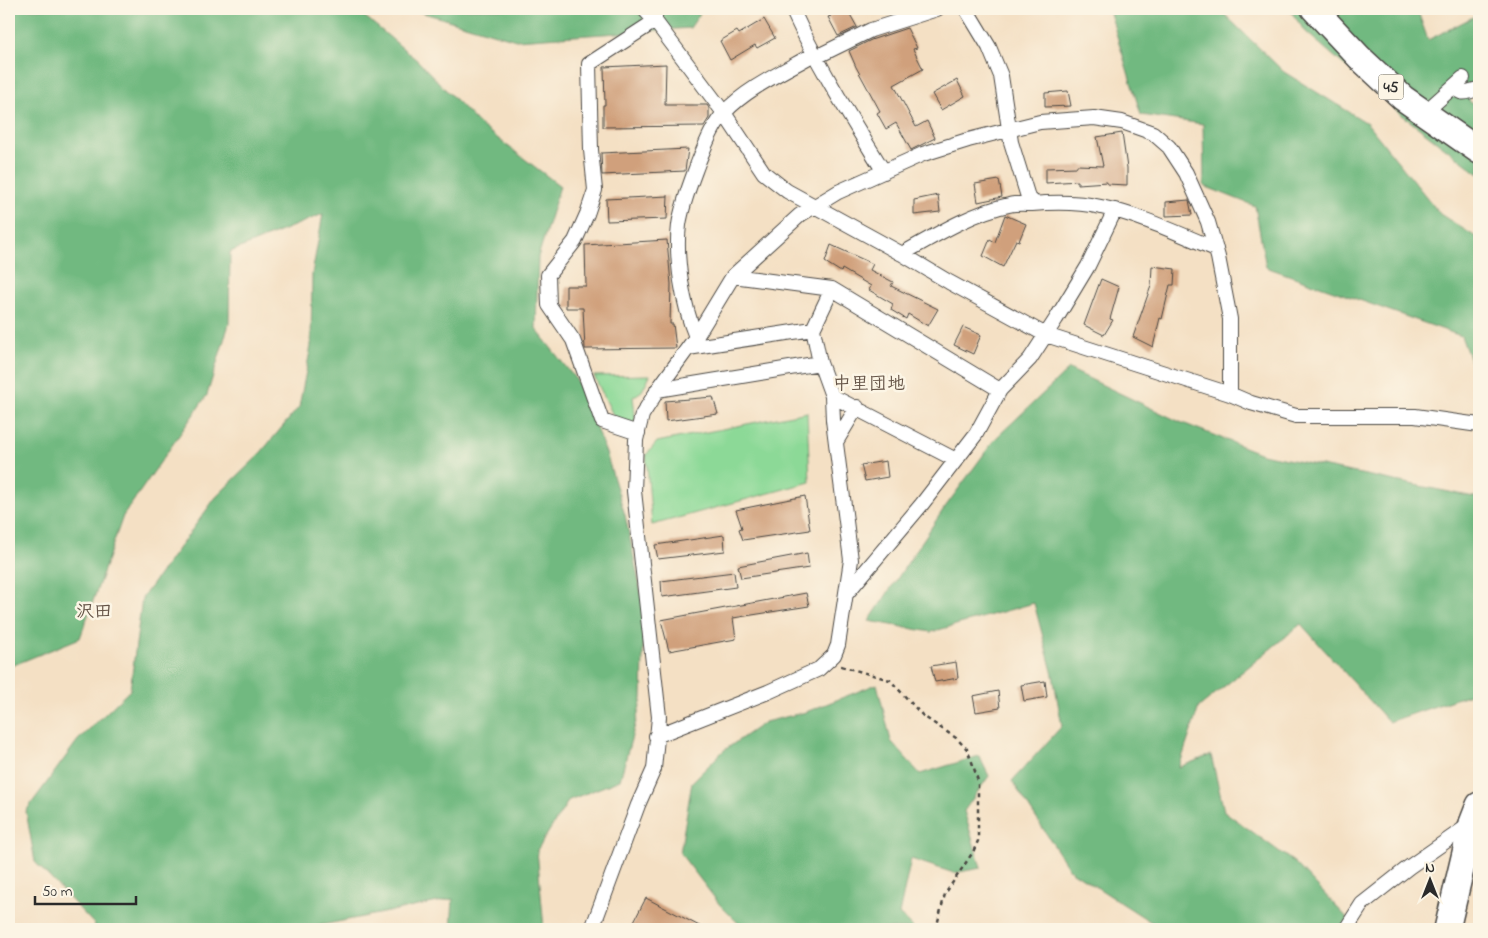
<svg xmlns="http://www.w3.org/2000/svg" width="1488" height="938" font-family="'Indie Flower','Klee One',sans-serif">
  <rect width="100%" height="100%" fill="#fcf5e5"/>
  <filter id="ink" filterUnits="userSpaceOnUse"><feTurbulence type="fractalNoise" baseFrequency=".02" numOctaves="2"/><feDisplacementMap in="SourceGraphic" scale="10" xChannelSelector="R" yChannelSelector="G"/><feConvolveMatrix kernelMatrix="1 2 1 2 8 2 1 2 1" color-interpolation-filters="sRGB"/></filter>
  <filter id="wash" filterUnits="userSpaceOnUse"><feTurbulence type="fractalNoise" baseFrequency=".0096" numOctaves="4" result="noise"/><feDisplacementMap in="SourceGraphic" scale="20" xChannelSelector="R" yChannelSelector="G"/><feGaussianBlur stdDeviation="1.12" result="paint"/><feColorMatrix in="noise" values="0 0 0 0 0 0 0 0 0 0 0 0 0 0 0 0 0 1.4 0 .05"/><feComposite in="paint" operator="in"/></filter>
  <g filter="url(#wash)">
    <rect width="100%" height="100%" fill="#f4e0c4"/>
    <!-- green -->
    <path fill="#8cd997" stroke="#5c8261" d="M650 375 642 391 633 397 636 423 616 421 594 376Z
      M807 412 810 482 652 525 646 455 657 442Z"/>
    <!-- forest -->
    <path fill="#71b980" stroke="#4e7256" d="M9 9H352L368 19 418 61 479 124 560 186 538 257 536 329 577 381 606 453 625 515 644 607 642 699 620 780 569 800 537 850 544 929H451L453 899 302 929H94L95 925 35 862 26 811 78 740 130 690 142 598 216 497 257 457 299 407 311 346 312 274 323 214 230 252 229 324 207 395 123 516 80 638 9 667Z
      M410 9H703L690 28 516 40Z
      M1115 9H1219L1284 72 1367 123 1440 214 1479 239V384L1461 336 1266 267 1255 206 1204 186 1203 124 1141 115 1110 13Z
      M1289 9H1417L1428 40 1479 14V53L1469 101 1479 108V174L1398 112 1305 31Z
      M1069 369 1180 422 1262 454 1479 498V688L1473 693 1389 722 1301 624 1199 707 1179 767 1211 755 1224 811 1295 863 1355 926V929H1170L1151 922 1070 870 1012 781 1062 726 1053 675 1034 603 931 632 869 621 943 510 995 439Z
      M877 684 891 741 920 774 979 756 989 776 964 811 981 868 954 873 911 859 899 914 915 929H744L720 905 680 853 692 782 723 751 765 722 806 712Z"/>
    <g id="blocks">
      <!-- building -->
      <path fill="#d0a07c" d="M827 9H847L857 27 838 36 828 17 831 16Z
        M764 19 775 38 757 48 755 45 730 60 720 41 737 31 739 34Z
        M907 28 917 48 913 49 923 69 894 85 916 127 927 121 935 138 911 150 896 123 886 129 877 113 880 111 856 67 849 51 871 40Z
        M666 64 665 105H707L709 108V118L704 126 603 127V105H605L604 67Z
        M957 80 965 96 941 110 932 94Z
        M1068 91 1071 106 1045 107V93Z
        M1122 133 1127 168V185L1107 184V182L1078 184V181L1046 183V168L1077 167V165L1103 166 1097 137Z
        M688 149 685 171 602 175 601 153Z
        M999 180 1002 197 978 202 975 184Z
        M938 195 940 212 914 215V200Z
        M668 196 667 219 607 221 606 199Z
        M1189 200 1192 215 1166 216V202Z
        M1005 215 1026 224 1019 241 1016 240 1003 267 983 256 990 239 995 242Z
        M667 240 671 284 670 324H673L676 348 585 349 583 308H566V286H586L585 245Z
        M831 245 873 264 870 270 893 282 891 286 938 309 928 326 908 314 906 319 891 310 893 304 869 290 871 286 842 269 841 272 825 262Z
        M1152 266 1175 269 1174 285H1170L1162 319 1160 318 1153 347 1133 337 1151 286Z
        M1101 279 1119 287 1110 319 1113 320 1104 335 1084 325Z
        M963 327 981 335 973 354 954 345Z
        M713 397 718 414 666 421 665 401Z
        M886 461 888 477 865 481 861 465Z
        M805 496 810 530 743 540 739 529 742 528 736 510Z
        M724 535 725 551 658 559 655 545Z
        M807 553 809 568 741 578 738 566Z
        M734 572 736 587 662 597 661 581Z
        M806 593 809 606 733 618 736 639 669 651 661 620Z
        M956 662 958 678 935 682 931 666Z
        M1045 681 1047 697 1024 701 1021 685Z
        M998 691 1000 708 976 712 973 696Z
        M646 898 705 929H630Z"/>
    </g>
  </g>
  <g filter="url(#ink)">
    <use href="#blocks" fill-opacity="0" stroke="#494642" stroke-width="1"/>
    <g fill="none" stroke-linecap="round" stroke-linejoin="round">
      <defs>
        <path id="street" d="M644 9 655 21 724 113 764 173 787 191 902 254 949 282 1046 335 1230 394 1251 403 1296 416H1415L1479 425
          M792 9C818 66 851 118 884 172
          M966 9 989 47 1001 76 1011 142 1028 197 1034 203
          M816 57 871 30 937 9
          M1453 87C1465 97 1466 91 1479 89
          M1424 113 1463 78
          M902 254C934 236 973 212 1009 205 1017 203 1025 204 1032 204 1054 202 1079 202 1101 207 1140 215 1179 234 1216 249
          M733 276 832 289 1000 390
          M696 337C683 306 675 258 679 225 682 204 691 182 698 163 705 146 712 126 725 112 747 88 785 71 814 54
          M688 348 813 329
          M657 390 820 363
          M832 396 956 460
          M638 433 602 421 573 340 549 305 548 275 575 241 587 214 595 190 591 150 589 64 655 21V12
          M836 442 857 407
          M847 593 922 504 976 434 1000 390 1030 359 1056 319 1088 266 1115 210
          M656 736 768 692 819 669 834 655 838 645 851 560 833 420 832 396 820 363 813 329 832 289
          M592 929 638 805 654 769 659 717 634 491 636 440 642 415 661 385 696 337 733 276 800 215 838 192 923 154 968 140 1040 122 1094 118 1122 122 1153 133 1169 147 1186 173 1208 222 1218 257 1230 319V394
          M1346 929 1362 904 1409 867 1472 823"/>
        <path id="highway" d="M1314 9 1360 58 1403 98 1479 151
          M1447 929 1472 823 1479 805"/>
      </defs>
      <!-- street casing -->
      <use href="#street" stroke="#494642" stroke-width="16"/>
      <!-- highway casing -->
      <use href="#highway" stroke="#494642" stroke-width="28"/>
      <!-- path -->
      <path stroke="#494642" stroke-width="2.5" stroke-dasharray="4 4" stroke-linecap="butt" d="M841 666 890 680 923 716 956 738 967 749 972 762 978 781V841L973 852 945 894 936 929"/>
      <!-- street -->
      <use href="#street" stroke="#fff" stroke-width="14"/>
      <!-- highway -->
      <use href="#highway" stroke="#fff" stroke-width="25"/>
    </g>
  </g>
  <g text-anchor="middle" stroke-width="5" stroke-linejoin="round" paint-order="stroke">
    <!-- shield labels -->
    <rect fill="#fcf5e5" stroke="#6a6863" stroke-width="1" x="1378.5" y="74.5" width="25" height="25" rx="4"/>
    <g font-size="15" font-weight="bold" fill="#2b2b2b">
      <text x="1391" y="92">45</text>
    </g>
    <!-- neighbourhood labels -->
    <g font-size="18" font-weight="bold" fill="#655447" stroke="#fcf5e5">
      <text x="869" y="389">中里団地</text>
      <text x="94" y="617">沢田</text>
    </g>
  </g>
  <!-- margin -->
  <rect width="1488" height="938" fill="none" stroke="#fcf5e5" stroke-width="30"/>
  <!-- north arrow -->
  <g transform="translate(1430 880)" stroke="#fcf5e5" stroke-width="4" paint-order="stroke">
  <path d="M0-4L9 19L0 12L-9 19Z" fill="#2b2b2b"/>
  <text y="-8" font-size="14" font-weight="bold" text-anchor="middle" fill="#2b2b2b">N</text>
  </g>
  <!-- scale -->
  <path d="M35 896v8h101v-8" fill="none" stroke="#2b2b2b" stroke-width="2.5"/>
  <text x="42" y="896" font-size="15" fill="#2b2b2b" stroke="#fcf5e5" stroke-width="4" paint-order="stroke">50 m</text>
</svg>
